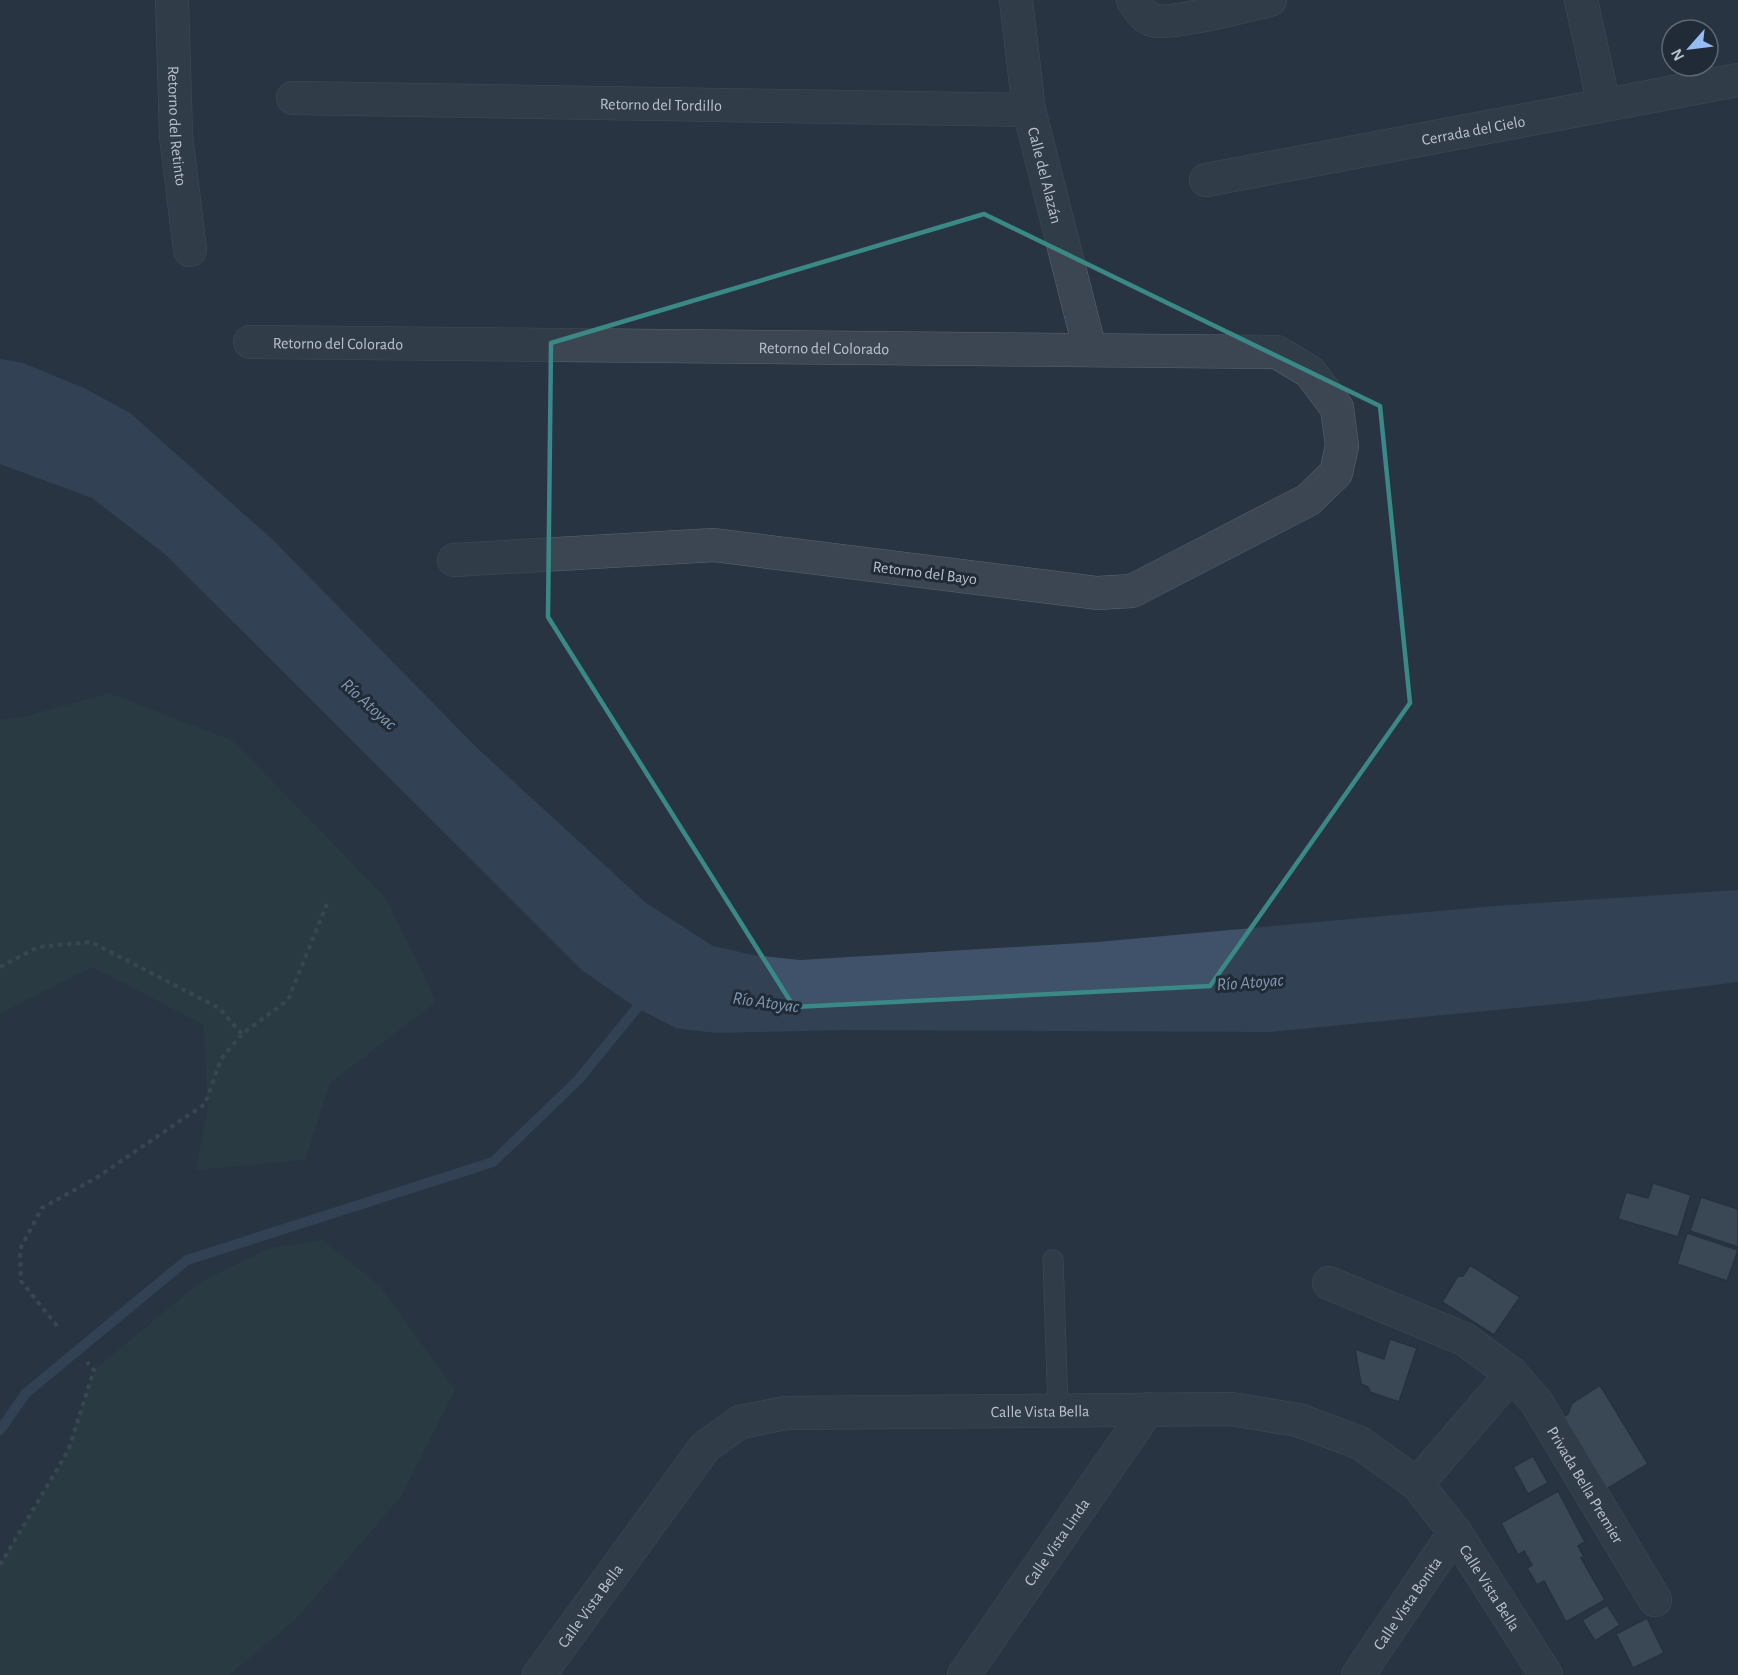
<svg xmlns="http://www.w3.org/2000/svg" width="1738" height="1675" font-family="'Alegreya Sans',sans-serif">
  <rect width="100%" height="100%" fill="#283442"/>
  <!-- green -->
  <path fill="#2a4143" d="M109 693 233 741 386 898 436 1002 330 1083 305 1160 196 1170 208 1108 204 1025 92 967 0 1014V719L19 718Z
    M322 1240 379 1285 455 1390 401 1496 298 1617 229 1675H0V1565L68 1451 94 1370 202 1281 270 1248Z"/>
  <!-- water -->
  <path fill="#3f526a" d="M0 359 23 363 86 389 130 413 273 540 477 748 646 903 713 946 753 955 800 960 1097 942 1495 906 1738 890V982L1587 1001 1269 1032 843 1030 716 1033 676 1028 637 1008 583 971 166 555 92 498 0 464Z"/>
  <g fill="none" stroke-linecap="round" stroke-linejoin="round">
    <!-- stream -->
    <path stroke="#3f526a" stroke-width="10" d="M0 1430 26 1393 187 1260 493 1162 578 1080 646 997"/>
  </g>
  <!-- building -->
  <path fill="#515d6d" stroke="#232d39" stroke-width="1.5" d="M1653 1183 1691 1195 1678 1237 1618 1219 1626 1192 1648 1198Z
    M1701 1197 1738 1209V1247L1690 1231Z
    M1687 1233 1738 1250 1727 1281 1677 1264Z
    M1470 1265 1520 1297 1494 1335 1442 1302 1458 1276H1463Z
    M1390 1339 1417 1348 1399 1402 1370 1392 1368 1387 1361 1384 1355 1349 1384 1359Z
    M1600 1385 1648 1464 1600 1493 1561 1418 1568 1414 1572 1403Z
    M1533 1456 1548 1483 1528 1494 1513 1467Z
    M1558 1491 1585 1542 1578 1546 1584 1557 1581 1558 1605 1600 1566 1622 1544 1581 1537 1585 1527 1568 1532 1565 1524 1551 1518 1555 1501 1523Z
    M1607 1605 1620 1625 1595 1641 1582 1620Z
    M1647 1618 1664 1653 1633 1668 1616 1634Z"/>
  <g fill="none" stroke-linecap="round" stroke-linejoin="round">
    <defs>
      <path id="lane" d="M1053 1260 1058 1410"/>
      <g id="street">
        <path id="s1" d="M172 0 176 136 190 250"/>
        <path id="s2" d="M1016 0 1029 110 1090 350"/>
        <path d="M1133 0C1138 8 1143 16 1152 20 1169 26 1248 5 1270 0"/>
        <path d="M1581 0 1604 105"/>
        <path id="s3" d="M293 98 1029 110"/>
        <path id="s4" d="M1206 180 1738 80"/>
        <path id="s5" d="M250 342 1277 352 1310 372 1337 408 1342 446 1336 473 1308 500 1132 591 1097 593 714 545 454 560"/>
        <path id="s6" d="M1329 1283 1464 1339 1512 1374 1537 1403 1655 1600"/>
        <path d="M1417 1484 1512 1374"/>
        <path id="s7" d="M539 1675 705 1447 740 1422 786 1413 1231 1409 1298 1420 1360 1443 1417 1484 1455 1532 1546 1675"/>
        <path id="s8" d="M964 1675 1148 1409"/>
        <path id="s9" d="M1358 1675 1455 1532"/>
      </g>
    </defs>
    <!-- lane casing -->
    <use href="#lane" stroke="#5b646f" stroke-width="21"/>
    <!-- street casing -->
    <use href="#street" stroke="#5b646f" stroke-width="34"/>
    <!-- path -->
    <path stroke="#495d60" stroke-width="4" stroke-dasharray="4.5 4.5" stroke-linecap="butt" d="M0 967 38 947 91 942 219 1008 242 1034
      M57 1326 21 1281 20 1249 42 1208 96 1178 205 1104 221 1059 242 1034 288 1000 327 904
      M0 1565 68 1451 94 1370 87 1362"/>
    <!-- lane -->
    <use href="#lane" stroke="#3c4652" stroke-width="20"/>
    <!-- street -->
    <use href="#street" stroke="#3c4652" stroke-width="33"/>
  </g>
  <!-- marked area -->
  <path d="M0 0H1738V1675H0ZM984 214 1380 406 1410 703 1210 986 794 1007 548 617 551 343Z" fill="#283442" fill-opacity=".55" fill-rule="evenodd"/>
  <path fill="none" stroke="#3a8986" stroke-width="4.5" stroke-linejoin="round" d="M984 214 1380 406 1410 703 1210 986 794 1007 548 617 551 343Z"/>
  <g text-anchor="middle" stroke-width="6" stroke-linejoin="round" paint-order="stroke">
    <!-- street labels -->
    <g font-size="16" fill="#bac1cc" stroke="#212b37">
      <text dy="6" stroke="none"><textPath href="#s3" startOffset="368">Retorno del Tordillo</textPath></text>
      <text dy="6" stroke="none"><textPath href="#s1" startOffset="126">Retorno del Retinto</textPath></text>
      <text dy="6" stroke="none"><textPath href="#s4" startOffset="272">Cerrada del Cielo</textPath></text>
      <text dy="6" stroke="none"><textPath href="#s2" startOffset="178">Calle del Alazán</textPath></text>
      <text dy="6" stroke="none"><textPath href="#s5" startOffset="88">Retorno del Colorado</textPath></text>
      <text dy="6" stroke="none"><textPath href="#s5" startOffset="574">Retorno del Colorado</textPath></text>
      <text transform="translate(925 572) rotate(7)" y="6">Retorno del Bayo</text>
      <text dy="6" stroke="none"><textPath href="#s7" startOffset="626">Calle Vista Bella</textPath></text>
      <text dy="6" stroke="none"><textPath href="#s6" startOffset="339">Privada Bella Premier</textPath></text>
      <text dy="6" stroke="none"><textPath href="#s8" startOffset="162">Calle Vista Linda</textPath></text>
      <text dy="6" stroke="none"><textPath href="#s7" startOffset="1148">Calle Vista Bella</textPath></text>
      <text dy="6" stroke="none"><textPath href="#s9" startOffset="87">Calle Vista Bonita</textPath></text>
      <text dy="6" stroke="none"><textPath href="#s7" startOffset="86">Calle Vista Bella</textPath></text>
    </g>
    <!-- water labels -->
    <g font-size="18" font-style="italic" fill="#8298b2" stroke="#212b37">
      <text transform="translate(369 704) rotate(42)" y="6">Río Atoyac</text>
      <text transform="translate(1250 982) rotate(-4)" y="6">Río Atoyac</text>
      <text transform="translate(766 1002) rotate(8)" y="6">Río Atoyac</text>
    </g>
  </g>
  <!-- north arrow -->
  <g transform="translate(1690 48) rotate(242)"><circle r="28" fill="#212b37" stroke="#5e6773" stroke-width="1.5"/>
  <path d="M0-4.5L10 22L0 15L-10 22Z" fill="#96bcf4"/>
  <text y="-9" font-size="16" font-weight="bold" text-anchor="middle" fill="#bac1cc">N</text>
  </g>
</svg>
